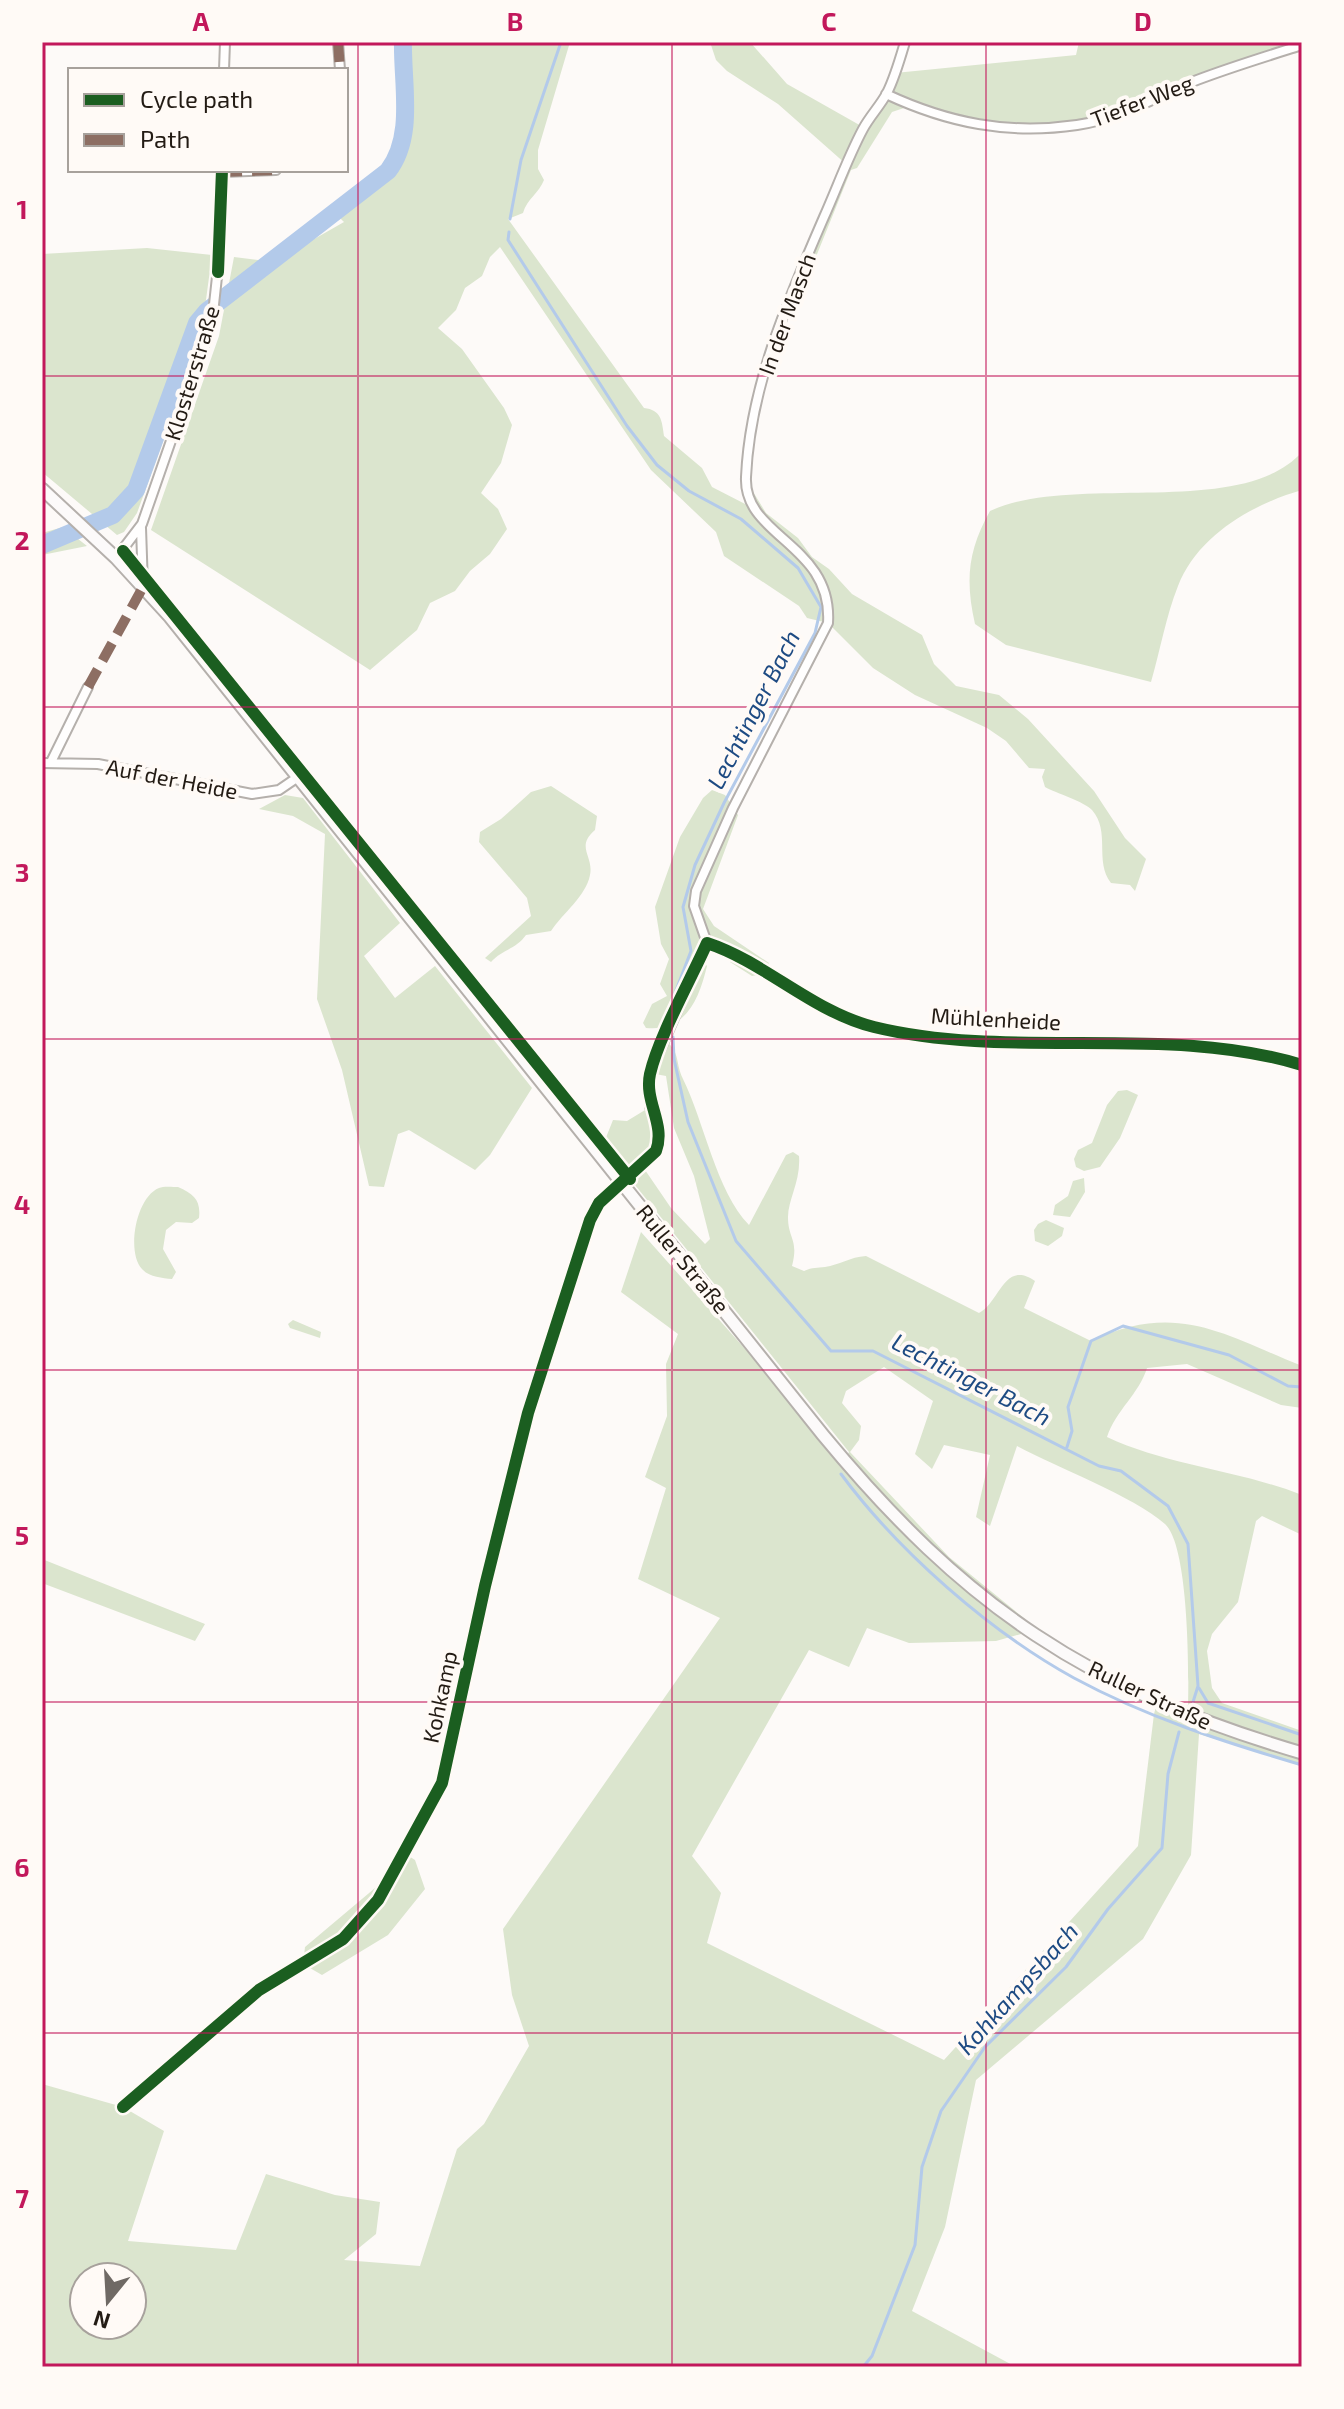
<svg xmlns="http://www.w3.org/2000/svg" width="1344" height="2409" font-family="'Exo 2',sans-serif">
  <rect width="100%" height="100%" fill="#fdfaf8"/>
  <!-- green -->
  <path fill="#dbe5ce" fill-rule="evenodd" d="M407 42H570L538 150V169L544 180C539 193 527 199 523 213L508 219 644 408C661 410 662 420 664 436L702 468 712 487 751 507 752 490 766 513 798 538 812 557 829 569 852 594 922 635 934 664 956 686 999 695 1028 719 1094 791 1125 838 1146 859 1135 891 1130 885 1111 883C1094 861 1111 832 1092 810 1085 802 1056 793 1045 787L1042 777 1045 769 1029 768 1006 741 987 728 915 695 873 668 828 623 807 618 799 606 724 556 716 532 651 470 500 247 490 257 482 276 465 288 456 310 438 328 462 349 504 408 512 425 501 463 481 493 498 509 507 529 490 554 470 571 455 591 430 603 417 630 370 670 151 530 219 336 234 257 274 262 344 222 335 213 388 171 399 156 405 133 401 71Z
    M710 42H750L787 84 863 127 895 73 1076 55 1079 42H1302L1083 124 1028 128 967 123 910 106 892 112 857 168 851 170 805 284 791 294 847 165 778 104 727 71 716 60Z
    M147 248 212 255 201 337 137 513 124 532 117 535 42 472V254Z
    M1302 452V490C1253 504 1198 535 1178 586 1166 616 1160 651 1151 682L1006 645 975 624C965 580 968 550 990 511 1074 472 1241 520 1302 452Z
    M63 527 87 546 42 555V533Z
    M551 786 597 816 595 830C575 847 594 856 590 875 586 896 563 913 551 931L526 935C516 949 502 950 491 962L485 958 531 916 527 898 479 842 480 832 501 819 531 792Z
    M712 790 725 795 738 815 703 909 714 926 769 963 766 973 752 976 730 962 731 951 707 943 700 958 707 966C699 999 686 1032 646 1028L643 1023 652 1004 667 996 660 984 669 959 661 944 655 907 680 837 703 798Z
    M285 795 303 798 400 923 364 956 395 998 435 966 532 1088 490 1155 475 1170 409 1130 398 1134 384 1187 369 1186 342 1070 317 999 325 834 293 816 259 809Z
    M661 1037C682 1052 674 1060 683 1079 704 1121 716 1191 749 1225L786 1155 793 1152 799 1156C801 1181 788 1199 788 1217 788 1239 799 1239 792 1266L804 1271C813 1267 817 1268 825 1267 839 1265 850 1257 866 1256L979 1313C999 1304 1004 1259 1035 1281L1024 1308 1091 1341C1177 1301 1222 1334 1302 1366V1408L1281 1405 1187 1364 1147 1368C1139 1394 1116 1410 1107 1437 1169 1466 1239 1470 1302 1495V1535L1262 1516 1256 1521 1238 1602 1212 1634 1207 1651 1212 1688 1222 1703 1302 1731V1765L1199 1734 1191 1855 1143 1939 976 2080 945 2227 912 2311 1016 2367H42V2084L123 2107 164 2131 128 2241 236 2250 266 2174 335 2195 380 2202 376 2234 344 2260 420 2266 457 2149 484 2124 529 2046 512 1995 503 1929 720 1618 638 1579 666 1488 645 1477 667 1416 666 1364 678 1334 621 1292 641 1232 844 1460 849 1452 603 1145 613 1120 627 1121 650 1107 660 1139 643 1167 671 1208 705 1244 710 1239 694 1176 674 1128 666 1076 650 1073C644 1058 647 1046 661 1037ZM884 1367 933 1401 915 1454 932 1469 944 1445 990 1455 976 1517 990 1526 1017 1446C1058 1468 1133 1496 1165 1524 1189 1546 1189 1672 1188 1706L1180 1713 1157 1703 1154 1714 1138 1846 944 2060 707 1943 721 1893 692 1856 809 1650 849 1667 867 1628 909 1643 996 1641 1028 1632 1025 1619 949 1557 850 1452 859 1440 861 1426 842 1403 846 1391ZM84 2277H132V2325H84Z
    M1127 1090 1138 1095 1120 1138 1100 1167 1084 1171 1076 1167 1074 1159 1078 1150 1092 1143 1107 1105 1118 1091Z
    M1084 1178 1085 1192 1070 1217 1053 1215 1055 1205 1068 1196 1073 1181Z
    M178 1187C194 1194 201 1200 199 1218L192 1223 176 1222 166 1230 163 1249 176 1272 172 1279C162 1278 149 1277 142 1269 126 1252 136 1197 159 1188 163 1186 173 1187 178 1187Z
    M1046 1220 1064 1228 1062 1236 1048 1246 1035 1241 1034 1230 1038 1224Z
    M293 1320 321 1332 320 1338 290 1328 288 1324Z
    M42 1559 205 1624 195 1641 42 1583Z
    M404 1853 415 1860 425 1889 388 1935 322 1975 303 1964 305 1947 394 1872Z"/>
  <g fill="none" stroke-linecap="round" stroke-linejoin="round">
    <!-- stream -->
    <path stroke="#b3caea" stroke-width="3" d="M510 219 521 160 561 42
      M509 232 508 240 627 426 657 465 689 491 741 519 798 568 821 607 815 633 724 803 695 865 683 907 691 951 662 1027
      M673 1037 674 1059 688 1122 736 1241 831 1351H873L1099 1466 1121 1471 1168 1506 1188 1544 1198 1686 1193 1702
      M1067 1447 1072 1431 1068 1407 1091 1341 1123 1326 1229 1355 1288 1386 1302 1387
      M841 1474C898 1551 990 1632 1074 1678 1146 1717 1224 1742 1302 1765
      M1199 1688 1208 1703 1302 1735
      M863 2367 872 2356 915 2245 922 2167 941 2111 985 2047 1066 1967 1108 1909 1162 1848 1168 1774 1179 1732"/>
    <!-- river -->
    <path stroke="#b3caea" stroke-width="18" d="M42 545 113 515 136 490 197 323 207 311 388 171C415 136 402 84 403 42"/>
    <defs>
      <path id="street" d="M338 42 340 70
        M224 70 225 42
        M886 94C948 123 1008 135 1077 125 1120 119 1157 96 1197 80 1231 67 1267 56 1302 45
        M222 172 276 170
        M141 528 143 586
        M116 558 142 524 212 323 220 249 222 170
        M51 762 88 687
        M42 763 98 764 252 794 279 790 298 777
        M707 943C765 962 813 1012 874 1027 1014 1061 1164 1023 1302 1065
        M123 2107 259 1990 343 1939 378 1900 442 1783 485 1586 528 1413 590 1220 599 1203 656 1151 660 1139 658 1121 650 1107V1073L707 943 694 906 696 891 733 808 828 623C833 544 743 537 746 477 750 386 788 300 824 217 837 188 848 157 863 129 870 116 880 106 887 93 895 77 900 59 905 42"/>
      <path id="secondary" d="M42 489 116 558 170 617 823 1435C965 1607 1088 1690 1302 1753"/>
    </defs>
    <!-- street casing -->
    <use href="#street" stroke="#b5b0ac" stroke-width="12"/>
    <!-- secondary casing -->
    <use href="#secondary" stroke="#b5b0ac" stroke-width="15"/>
    <!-- street -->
    <use href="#street" stroke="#fffefe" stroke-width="8"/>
    <!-- secondary -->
    <use href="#secondary" stroke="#fcfafa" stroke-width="11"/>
    <!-- quiet -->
    <path stroke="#8d6e63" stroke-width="10" stroke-dasharray="20 10" stroke-linecap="butt" d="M338 42 340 70
      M222 172 276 170
      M88 687 143 587"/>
    <defs>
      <path id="cycleway" d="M218 272 222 170
        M123 551 630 1179
        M123 2107 259 1990 343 1939 378 1900 442 1783 485 1586 528 1413 590 1220 599 1203 656 1151C666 1124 644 1102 650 1074 658 1038 691 979 707 943 765 962 813 1012 874 1027 1014 1061 1164 1023 1302 1065"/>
    </defs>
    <!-- cycleway casing -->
    <use href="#cycleway" stroke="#fffaf6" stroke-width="17"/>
    <!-- cycleway -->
    <use href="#cycleway" stroke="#1b5e20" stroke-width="12"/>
  </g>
  <!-- grid -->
  <path fill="none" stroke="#c2185b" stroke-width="2" stroke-opacity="0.55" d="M358 42V2367M672 42V2367M986 42V2367M42 376H1302M42 707H1302M42 1039H1302M42 1370H1302M42 1702H1302M42 2033H1302"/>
  <g text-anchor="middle" stroke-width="8" stroke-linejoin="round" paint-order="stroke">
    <!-- street labels -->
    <g font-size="22" fill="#231b14" stroke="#fffaf6">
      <text transform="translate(1142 101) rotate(-21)" y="8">Tiefer Weg</text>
      <text transform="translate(787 314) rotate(-70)" y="8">In der Masch</text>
      <text transform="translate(192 373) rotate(-73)" y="8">Klosterstraße</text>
      <text transform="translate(172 779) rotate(11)" y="8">Auf der Heide</text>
      <text transform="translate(996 1019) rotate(3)" y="8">Mühlenheide</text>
      <text transform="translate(683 1259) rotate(51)" y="8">Ruller Straße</text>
      <text transform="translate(1150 1695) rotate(25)" y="8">Ruller Straße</text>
      <text transform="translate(440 1697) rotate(-78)" y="8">Kohkamp</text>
    </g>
    <!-- water labels -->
    <g font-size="24" font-style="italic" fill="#1e4b83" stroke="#fffaf6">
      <text transform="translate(754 710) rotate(-63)" y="8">Lechtinger Bach</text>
      <text transform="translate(971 1380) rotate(27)" y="8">Lechtinger Bach</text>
      <text transform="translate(1018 1989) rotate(-48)" y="8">Kohkampsbach</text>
    </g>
  </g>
  <!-- border -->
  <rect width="1344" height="2409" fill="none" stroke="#fffaf6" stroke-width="88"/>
  <!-- legend -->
  <rect x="68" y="68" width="280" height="104" fill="#fffaf6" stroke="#a7a19c" stroke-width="2"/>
  <rect x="84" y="94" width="40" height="12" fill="#1b5e20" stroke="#a7a19c" stroke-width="2"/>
  <text x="140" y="108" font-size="24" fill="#231b14">Cycle path</text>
  <rect x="84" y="134" width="40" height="12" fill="#8d6e63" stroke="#a7a19c" stroke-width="2"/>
  <text x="140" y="148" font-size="24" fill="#231b14">Path</text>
  <!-- north arrow -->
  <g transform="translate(108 2301) rotate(198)"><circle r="38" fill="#fffaf6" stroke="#a7a19c" stroke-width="2"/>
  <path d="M0-6L14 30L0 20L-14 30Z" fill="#6f6964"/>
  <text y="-12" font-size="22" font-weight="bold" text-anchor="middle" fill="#231b14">N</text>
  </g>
  <rect x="44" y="44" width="1256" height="2321" fill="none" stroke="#c2185b" stroke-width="3"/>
  <g font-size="26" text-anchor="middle" font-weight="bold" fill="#c2185b">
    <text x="201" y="31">A</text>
    <text x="515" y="31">B</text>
    <text x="829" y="31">C</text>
    <text x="1143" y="31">D</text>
    <text x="22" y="219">1</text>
    <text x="22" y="550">2</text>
    <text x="22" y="882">3</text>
    <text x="22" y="1214">4</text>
    <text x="22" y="1545">5</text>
    <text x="22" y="1877">6</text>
    <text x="22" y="2208">7</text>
  </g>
</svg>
